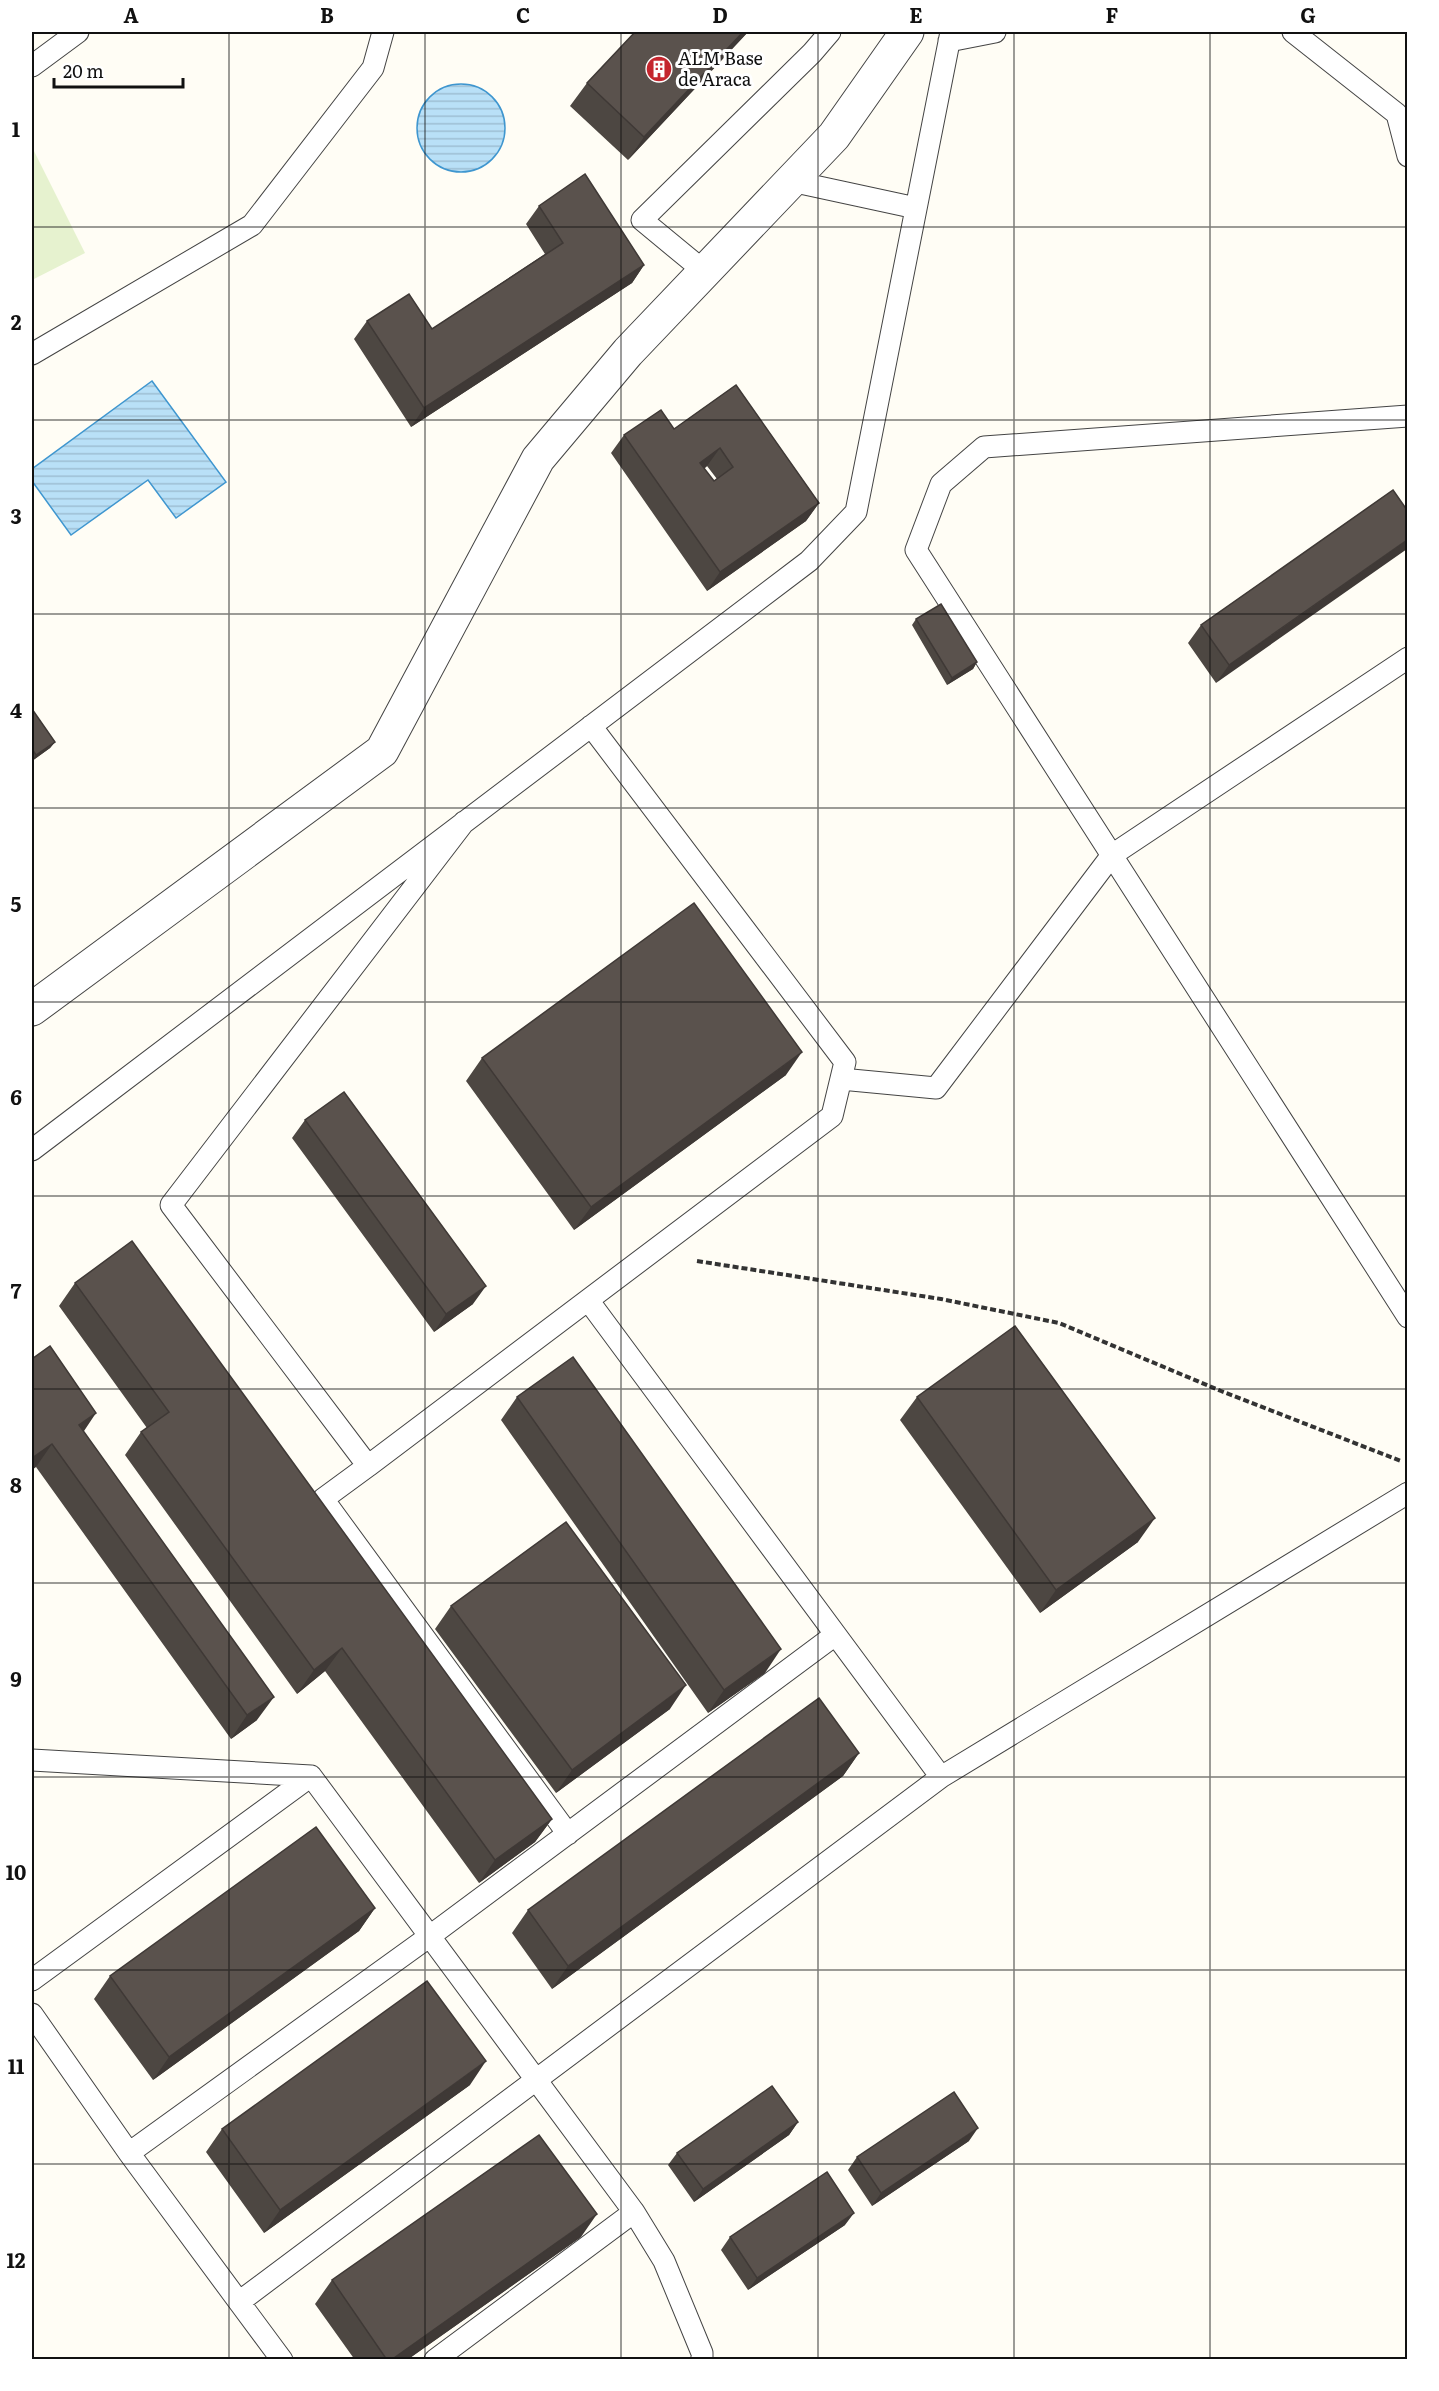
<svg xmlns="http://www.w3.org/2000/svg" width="1439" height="2391" font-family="Literata,serif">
  <defs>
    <pattern id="water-rules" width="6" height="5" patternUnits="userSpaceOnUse" patternTransform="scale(1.5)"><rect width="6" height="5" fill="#b9e0f7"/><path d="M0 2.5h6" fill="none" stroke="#9ebfd3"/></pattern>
  </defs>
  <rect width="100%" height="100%" fill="#fffdf5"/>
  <!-- pitch -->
  <path fill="#e6f2cf" d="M32 147 85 253 32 280Z"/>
  <!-- water -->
  <path fill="url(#water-rules)" stroke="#3f96cf" stroke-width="1.5" d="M417 128a44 44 0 1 1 88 0a44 44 0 1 1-88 0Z
    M152 381 226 482 176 518 148 480 71 535 32 481V469Z"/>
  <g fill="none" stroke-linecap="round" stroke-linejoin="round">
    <defs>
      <path id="service" d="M1293 32 1397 114 1408 156
        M949 41 995 32
        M32 66 78 32
        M791 181 916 208
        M705 272 642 220 812 53 830 32
        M32 354 252 225 373 68 383 32
        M1408 416 984 447 941 484 916 550 1408 1317
        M464 822 171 1205 368 1466 832 1116 845 1062 591 726
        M841 1079 936 1088 1112 855 1408 658
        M32 1150 809 561 856 512 951 32
        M368 1466 323 1499 568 1834
        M32 1760 311 1776
        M941 1777 1408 1493
        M32 1980 311 1776 634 2212 435 2360
        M32 2014 129 2153 239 2302 941 1777 588 1300
        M129 2153 430 1936 835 1635
        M634 2212 664 2261 702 2353V2360
        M239 2302 282 2360"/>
      <path id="minor" d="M32 1009 382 751 538 459 628 352 834 136 907 32"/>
    </defs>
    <!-- service casing -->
    <use href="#service" stroke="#444" stroke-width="23"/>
    <!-- minor casing -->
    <use href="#minor" stroke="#444" stroke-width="35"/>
    <!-- path -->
    <path stroke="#333" stroke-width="4" stroke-dasharray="6 3" stroke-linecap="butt" d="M697 1261 941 1299 1059 1323 1221 1391 1401 1461"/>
    <!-- service -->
    <use href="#service" stroke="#fff" stroke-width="21"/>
    <!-- minor -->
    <use href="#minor" stroke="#fff" stroke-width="33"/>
  </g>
  <!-- wall -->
  <path fill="#4d4742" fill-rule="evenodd" d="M748 32 628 160 570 106 587 83Z
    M539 206 644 265 632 283 411 427 354 339 367 321 432 329 545 254 526 224Z
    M736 385 819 503 806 521 707 591 611 453 624 435 674 429ZM707 466 717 479 714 481 704 469Z
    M1393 490 1216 683 1188 643 1201 625Z
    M916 619 977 662 973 669 947 685 912 625Z
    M32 709 55 742 50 748 32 761Z
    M482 1058 786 1075 574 1230 466 1081Z
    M305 1120 473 1304 434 1332 292 1138Z
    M75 1283 552 1819 535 1842 479 1883 325 1671 297 1694 125 1455 141 1432 147 1428 59 1306Z
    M50 1346 83 1432 257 1720 231 1739 36 1467Z
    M517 1397 765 1673 708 1713 501 1420Z
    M917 1397 1138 1542 1040 1613 900 1420Z
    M451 1606 670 1709 556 1793 435 1629Z
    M859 1753 843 1776 552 1989 512 1933 528 1910Z
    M375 1908 359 1931 153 2080 94 1999 110 1976Z
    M470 2085 264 2233 206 2152 222 2129Z
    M798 2122 789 2135 694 2202 668 2165 677 2153Z
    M969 2141 872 2206 848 2170 857 2157Z
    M845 2225 748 2290 721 2250 730 2237Z
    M581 2237 407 2360H355L315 2304 332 2280Z"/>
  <!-- shaded-wall -->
  <path fill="#3f3936" d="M743 32H748L628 160 644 137Z
    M644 265 632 283 411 427 424 408Z
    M720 448 707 466 687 481 700 463Z
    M819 503 806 521 707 591 720 572Z
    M1407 540V549L1216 683 1229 665Z
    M977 662 973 669 947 685 952 678Z
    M55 742 50 748 32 761 36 755Z
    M802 1052 786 1075 574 1230 591 1207Z
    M486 1286 473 1304 434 1332 446 1314Z
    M96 1413 80 1437 79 1425Z
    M52 1444 36 1467 32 1470V1458Z
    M1155 1518 1138 1542 1040 1613 1056 1590Z
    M342 1648 325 1671 297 1694 314 1670Z
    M781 1649 765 1673 708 1713 724 1690Z
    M686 1685 670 1709 556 1793 572 1770Z
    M274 1697 257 1720 231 1739 247 1715Z
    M859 1753 843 1776 552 1989 568 1966Z
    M552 1819 535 1842 479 1883 495 1860Z
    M375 1908 359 1931 153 2080 169 2057Z
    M486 2061 470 2085 264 2233 280 2210Z
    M798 2122 789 2135 694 2202 703 2189Z
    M978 2128 969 2141 872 2206 881 2193Z
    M854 2213 845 2225 748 2290 757 2278Z
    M597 2214 581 2237 407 2360H391Z"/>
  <!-- building -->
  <path fill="#5a524d" stroke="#3f3936" stroke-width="1.5" fill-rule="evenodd" d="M635 32H743L644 137 587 83Z
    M585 174 644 265 424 408 367 321 409 294 432 329 563 243 539 206Z
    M736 385 819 503 720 572 624 435 661 410 674 429ZM720 448 733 467 714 481 700 463Z
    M1393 490 1407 510V540L1229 665 1201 625Z
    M941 604 977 662 952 678 916 619Z
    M32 709 55 742 36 755 32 749Z
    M694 903 802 1052 591 1207 482 1058Z
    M344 1092 486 1286 446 1314 305 1120Z
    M132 1241 552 1819 495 1860 342 1648 314 1670 141 1432 169 1412 75 1283Z
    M1015 1326 1155 1518 1056 1590 917 1397Z
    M50 1346 96 1413 79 1425 274 1697 247 1715 52 1444 32 1458V1359Z
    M573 1357 781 1649 724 1690 517 1397Z
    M566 1522 686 1685 572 1770 451 1606Z
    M819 1698 859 1753 568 1966 528 1910Z
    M316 1827 375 1908 169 2057 110 1976Z
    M427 1981 486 2061 280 2210 222 2129Z
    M772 2086 798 2122 703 2189 677 2153Z
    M954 2092 978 2128 881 2193 857 2157Z
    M539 2135 597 2214 391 2360H387L332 2280Z
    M827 2172 854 2213 757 2278 730 2237Z"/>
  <!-- grid -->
  <path fill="none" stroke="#111" stroke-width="1.5" stroke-opacity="0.55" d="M229 32V2360M425 32V2360M621 32V2360M818 32V2360M1014 32V2360M1210 32V2360M32 227H1408M32 420H1408M32 614H1408M32 808H1408M32 1002H1408M32 1196H1408M32 1389H1408M32 1583H1408M32 1777H1408M32 1970H1408M32 2164H1408"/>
  <!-- icons -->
  <defs>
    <symbol id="building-disc" viewBox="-11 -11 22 22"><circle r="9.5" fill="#c4262e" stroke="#fff"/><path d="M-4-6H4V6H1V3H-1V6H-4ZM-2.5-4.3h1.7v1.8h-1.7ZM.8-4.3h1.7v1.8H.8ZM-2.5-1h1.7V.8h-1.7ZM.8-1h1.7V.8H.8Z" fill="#fff"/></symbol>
  </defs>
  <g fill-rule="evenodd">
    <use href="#building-disc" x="644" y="54" width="30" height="30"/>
  </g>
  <g text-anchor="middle" stroke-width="6" stroke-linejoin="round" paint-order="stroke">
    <!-- poi labels -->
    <g font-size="18" fill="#111" stroke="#fff" text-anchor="start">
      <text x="678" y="65">ALM Base<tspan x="678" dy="21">de Araca</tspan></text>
    </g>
  </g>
  <!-- border -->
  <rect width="1439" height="2391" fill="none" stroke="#ffffff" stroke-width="66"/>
  <!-- scale -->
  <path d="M54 78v9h129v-9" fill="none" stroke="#111111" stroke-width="3"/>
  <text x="63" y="78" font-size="18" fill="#111111" stroke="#ffffff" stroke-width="4.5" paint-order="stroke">20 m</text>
  <rect x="33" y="33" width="1373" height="2325" fill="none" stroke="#111" stroke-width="2"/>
  <g font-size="20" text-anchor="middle" font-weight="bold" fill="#111">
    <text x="131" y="23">A</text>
    <text x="327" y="23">B</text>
    <text x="523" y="23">C</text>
    <text x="720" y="23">D</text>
    <text x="916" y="23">E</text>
    <text x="1112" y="23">F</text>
    <text x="1308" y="23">G</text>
    <text x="16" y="137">1</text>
    <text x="16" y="330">2</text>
    <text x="16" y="524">3</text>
    <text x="16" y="718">4</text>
    <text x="16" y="912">5</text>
    <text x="16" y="1105">6</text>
    <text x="16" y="1299">7</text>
    <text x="16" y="1493">8</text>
    <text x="16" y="1687">9</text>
    <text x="16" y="1880">10</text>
    <text x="16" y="2074">11</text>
    <text x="16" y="2268">12</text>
  </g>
</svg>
